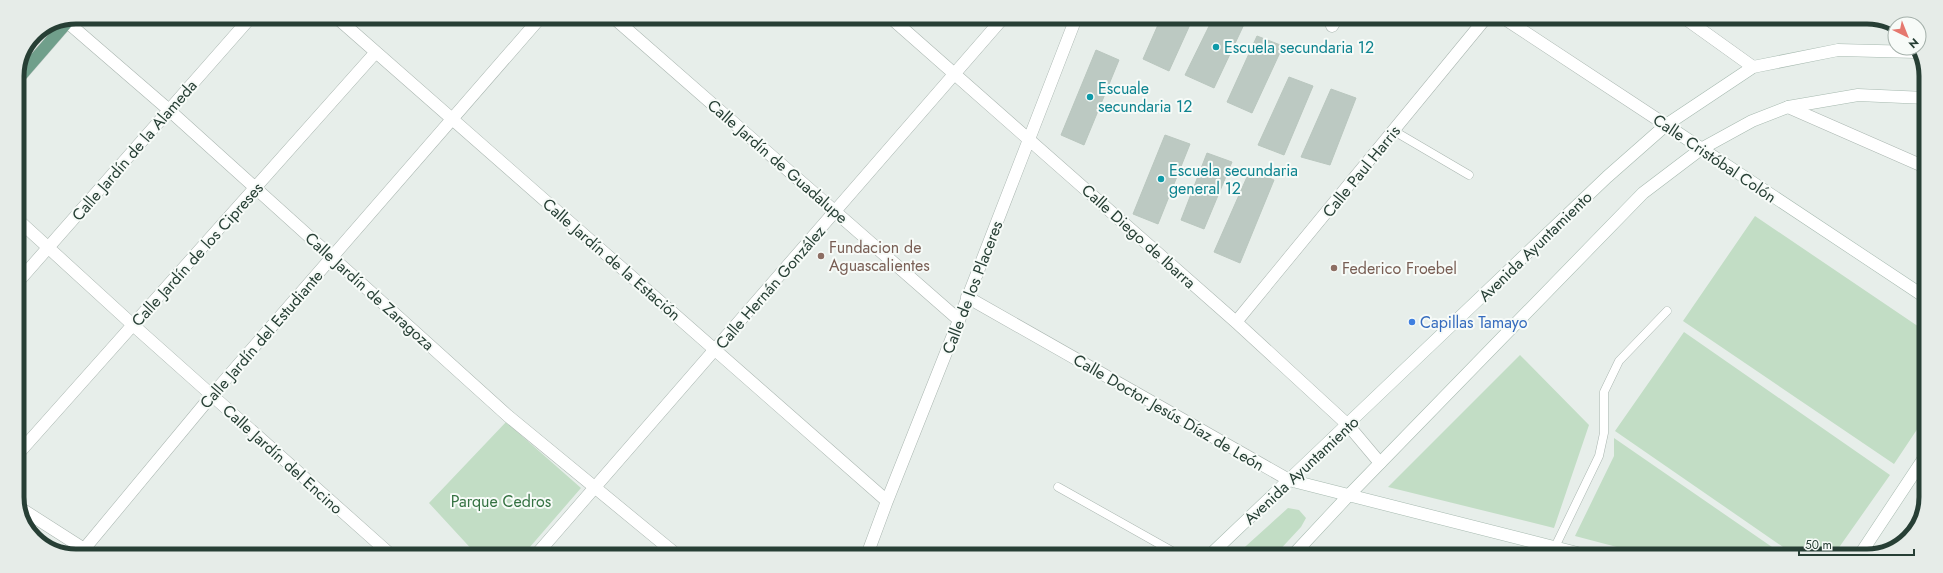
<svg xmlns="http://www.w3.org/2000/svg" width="1943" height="573" font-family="Jost,sans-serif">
  <rect width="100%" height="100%" fill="#e7eeea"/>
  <!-- green -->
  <path fill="#c2ddc5" d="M1755 216 1925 331 1924 419 1894 464 1683 321Z
    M1684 332 1890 475 1833 556H1796L1615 431Z
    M1520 355 1589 425 1554 528 1388 487Z
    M506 422 581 488 523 555 476 554 429 503Z
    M1614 438 1785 556H1651L1575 536 1614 456Z
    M1288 508 1299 510 1306 518 1301 527 1275 555H1236Z"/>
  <!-- building -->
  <path fill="#bcc9c2" stroke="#bac7bf" d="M1161 18H1193L1169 71 1143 59Z
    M1213 18H1247L1214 88 1185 75Z
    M1257 36 1283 46 1252 113 1227 102Z
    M1096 50 1119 60 1084 145 1061 135Z
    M1289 77 1313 86 1284 155 1258 145Z
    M1331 89 1356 98 1330 165 1301 157Z
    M1165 135 1190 144 1158 224 1133 214Z
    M1207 153 1232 162 1204 229 1181 220Z
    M1250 170 1274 180 1240 263 1214 252Z"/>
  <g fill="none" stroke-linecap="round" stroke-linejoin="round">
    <defs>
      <path id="lane" d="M1394 131 1469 175
        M1058 487 1179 555
        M1555 547 1599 456 1604 433V392L1619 361 1667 311"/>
      <path id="street" d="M336 17 887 501
        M614 18 959 320
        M891 18 1236 322 1348 425 1380 463
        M1505 19 1666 125
        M1686 19 1753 67
        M66 21 169 110 508 416 677 555
        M1332 26 1337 18
        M1788 107 1925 167
        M17 219 133 325 390 554
        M17 283 251 17
        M967 297 1289 480
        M1236 322 1485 19
        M17 455 376 52
        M20 508 92 554
        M80 554 212 395 540 18
        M536 555 1003 18
        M867 555 887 501 959 320 1076 18"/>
      <path id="secondary" d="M1666 125 1925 297
        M1289 480 1589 556
        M1210 555 1607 177 1666 125 1753 67 1838 50 1917 52
        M1293 555 1349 495 1643 193 1701 149 1752 121 1788 107 1858 95 1926 98
        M1859 556 1924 458"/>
      <path id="primary" d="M17 80 69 20"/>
    </defs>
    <!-- lane casing -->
    <use href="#lane" stroke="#aab6b0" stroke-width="9"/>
    <!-- street casing -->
    <use href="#street" stroke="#aab6b0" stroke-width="13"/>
    <!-- secondary casing -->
    <use href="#secondary" stroke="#a6b9af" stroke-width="13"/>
    <!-- primary casing -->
    <use href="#primary" stroke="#c3c9c6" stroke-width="13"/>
    <!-- lane -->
    <use href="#lane" stroke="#fff" stroke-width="8"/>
    <!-- street -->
    <use href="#street" stroke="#fff" stroke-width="12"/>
    <!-- secondary -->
    <use href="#secondary" stroke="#fff" stroke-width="12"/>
    <!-- primary -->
    <use href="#primary" stroke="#709f8b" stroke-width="12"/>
  </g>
  <!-- markers -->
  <g fill="#0f9aa8" stroke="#f7fbf8" stroke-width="1.5">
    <circle cx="1216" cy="47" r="4"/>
    <circle cx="1090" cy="97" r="4"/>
    <circle cx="1161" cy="179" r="4"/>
  </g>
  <g fill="#8d6e63" stroke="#f7fbf8" stroke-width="1.5">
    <circle cx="821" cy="256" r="4"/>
    <circle cx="1334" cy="268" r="4"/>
  </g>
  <circle fill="#3f7fe0" stroke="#f7fbf8" stroke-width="1.5" cx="1412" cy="322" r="4"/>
  <g text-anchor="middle" stroke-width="4" stroke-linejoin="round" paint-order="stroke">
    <!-- culture labels -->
    <g font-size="16" fill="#0d838f" stroke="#f7fbf8" text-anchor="start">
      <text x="1224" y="53">Escuela secundaria 12</text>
      <text x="1098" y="94">Escuale<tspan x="1098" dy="18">secundaria 12</tspan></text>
      <text x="1169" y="176">Escuela secundaria<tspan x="1169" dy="18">general 12</tspan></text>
    </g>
    <!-- street labels -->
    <g font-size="16" fill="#273f35" stroke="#f7fbf8">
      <text transform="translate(134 150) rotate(-49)" y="6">Calle Jardín de la Alameda</text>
      <text transform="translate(1715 158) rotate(34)" y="6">Calle Cristóbal Colón</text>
      <text transform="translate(778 161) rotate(41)" y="6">Calle Jardín de Guadalupe</text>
      <text transform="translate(1361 171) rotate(-51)" y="6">Calle Paul Harris</text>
      <text transform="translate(1139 236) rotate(42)" y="6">Calle Diego de Ibarra</text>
      <text transform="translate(1535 246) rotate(-44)" y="6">Avenida Ayuntamiento</text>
      <text transform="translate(197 254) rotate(-48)" y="6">Calle Jardín de los Cipreses</text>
      <text transform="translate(612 259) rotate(41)" y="6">Calle Jardín de la Estación</text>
      <text transform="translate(770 287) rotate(-49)" y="6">Calle Hernán González</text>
      <text transform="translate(972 287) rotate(-69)" y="6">Calle de los Placeres</text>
      <text transform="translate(370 291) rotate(42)" y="6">Calle Jardín de Zaragoza</text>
      <text transform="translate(261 339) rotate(-49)" y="6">Calle Jardín del Estudiante</text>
      <text transform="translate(1169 412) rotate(30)" y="6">Calle Doctor Jesús Díaz de León</text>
      <text transform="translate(283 459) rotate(42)" y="6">Calle Jardín del Encino</text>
      <text transform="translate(1301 470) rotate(-43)" y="6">Avenida Ayuntamiento</text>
    </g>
    <!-- education labels -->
    <g font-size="16" fill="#785e54" stroke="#f7fbf8" text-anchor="start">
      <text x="829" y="253">Fundacion de<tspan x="829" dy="18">Aguascalientes</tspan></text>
      <text x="1342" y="274">Federico Froebel</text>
    </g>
    <!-- shop labels -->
    <g font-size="16" fill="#366cbe" stroke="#f7fbf8" text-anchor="start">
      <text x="1420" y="328">Capillas Tamayo</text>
    </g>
    <!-- park labels -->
    <g font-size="16" fill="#357242" stroke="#f7fbf8">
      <text x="501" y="507">Parque Cedros</text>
    </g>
  </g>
  <!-- crop -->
  <path d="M0 0H1943V573H0ZM76 24H1867A52 52 0 0 1 1919 76V497A52 52 0 0 1 1867 549H76A52 52 0 0 1 24 497V76A52 52 0 0 1 76 24Z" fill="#e6ece8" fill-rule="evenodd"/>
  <path fill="none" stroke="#273f35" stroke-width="5" d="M76 24H1867A52 52 0 0 1 1919 76V497A52 52 0 0 1 1867 549H76A52 52 0 0 1 24 497V76A52 52 0 0 1 76 24Z"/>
  <!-- north arrow -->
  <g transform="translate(1907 36) rotate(137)"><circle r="19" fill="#f7fbf8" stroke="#a4b0aa"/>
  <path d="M0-3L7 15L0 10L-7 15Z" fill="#e5786e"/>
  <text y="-6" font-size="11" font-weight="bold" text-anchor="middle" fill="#273f35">N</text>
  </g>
  <!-- scale -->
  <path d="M1799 549v6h115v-6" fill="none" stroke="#273f35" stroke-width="2"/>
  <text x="1805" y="549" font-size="12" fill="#273f35" stroke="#f7fbf8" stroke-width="3" paint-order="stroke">50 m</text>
</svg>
